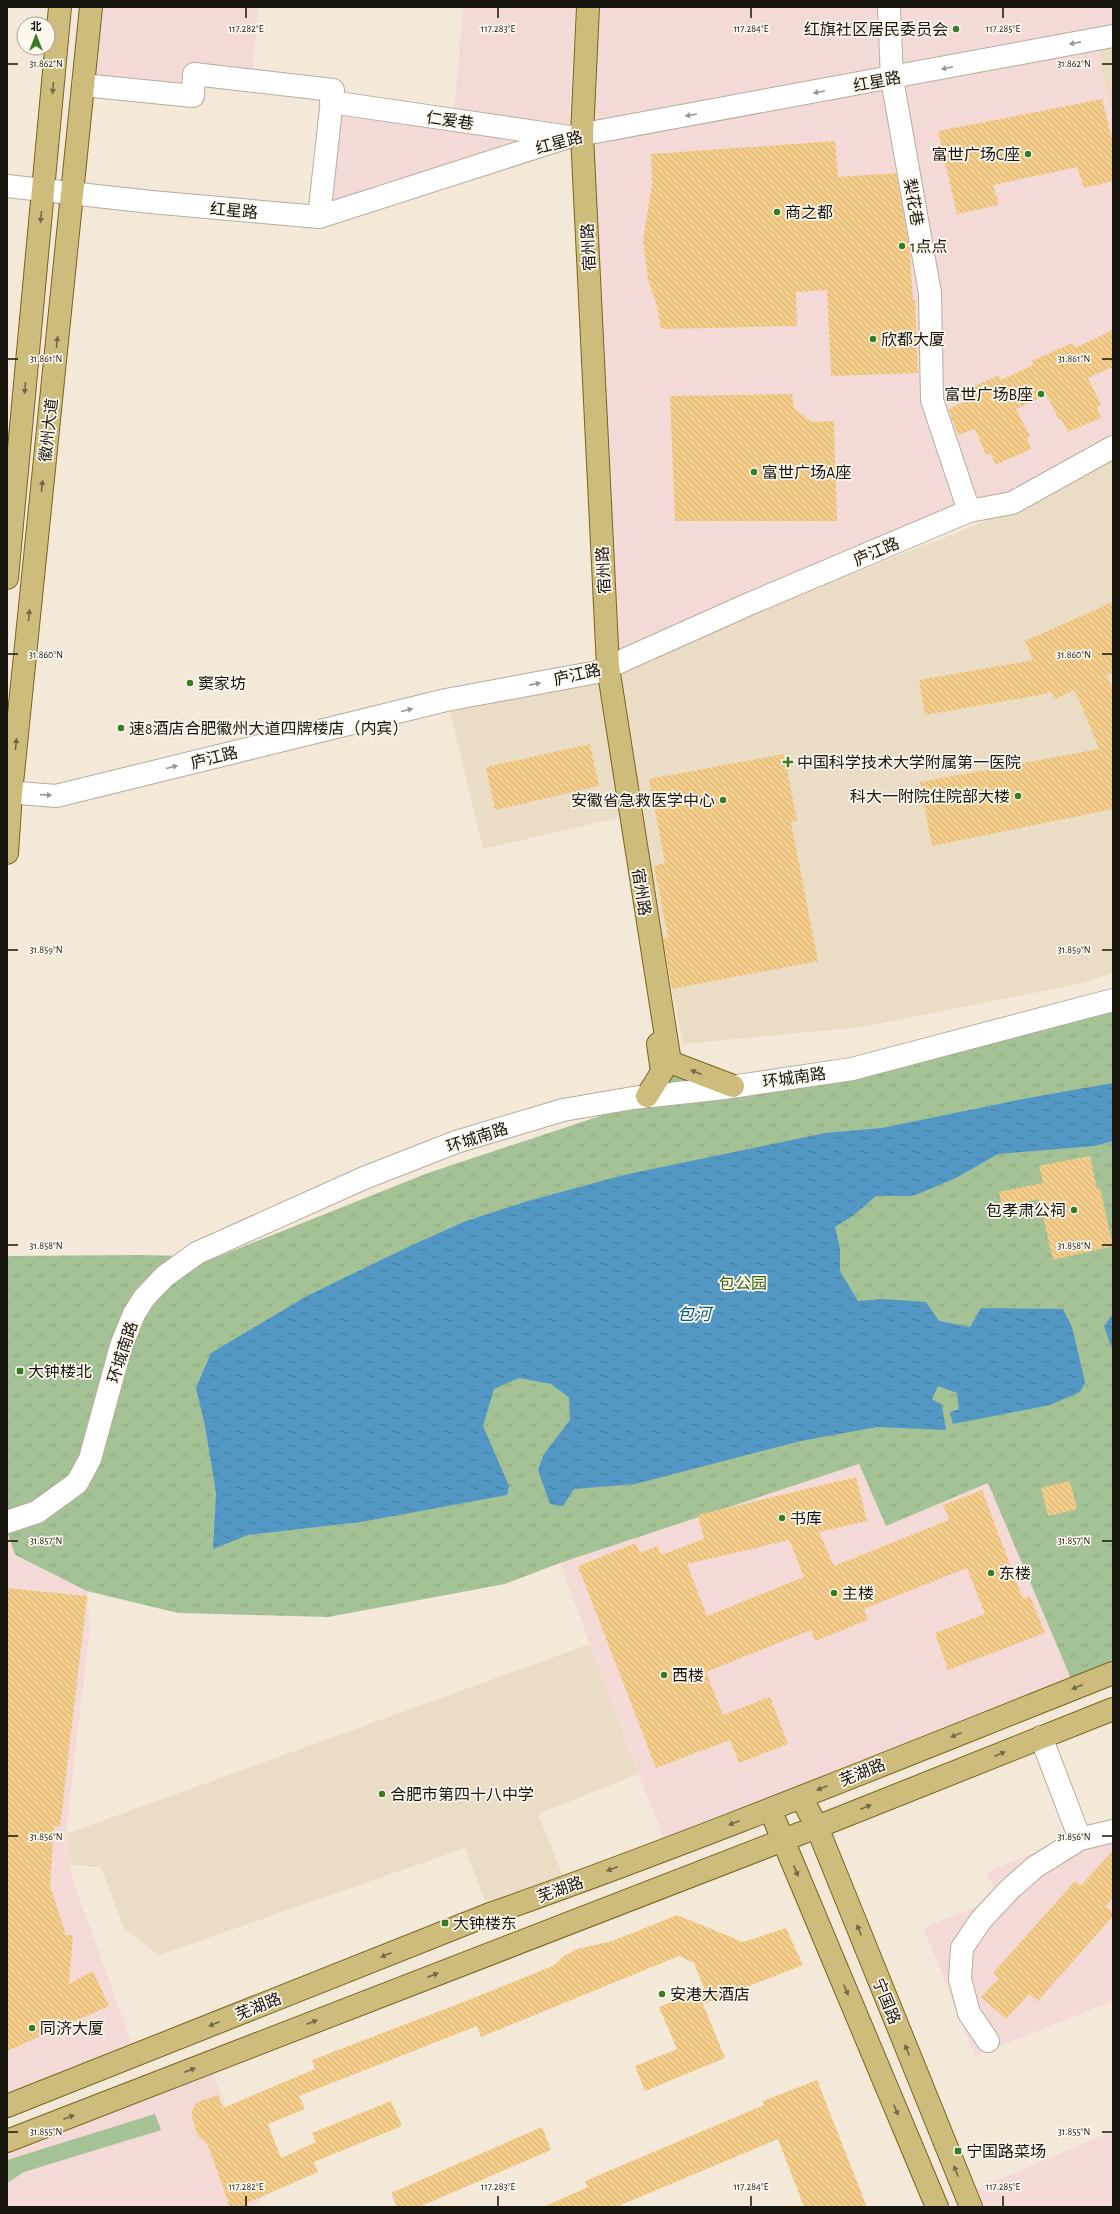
<svg xmlns="http://www.w3.org/2000/svg" width="1120" height="2214" font-family="'Alegreya Sans','Noto Sans SC',sans-serif">
  <defs>
    <pattern id="park-tufts" width="24" height="20" patternUnits="userSpaceOnUse"><rect width="24" height="20" fill="#a4c296"/><path d="M3 7l-1-3M5 7V3M7 7l1-3M15 17l-1-3M17 17v-4M19 17l1-3" fill="none" stroke="#8ca680"/></pattern>
    <pattern id="water-ripples" width="26" height="14" patternUnits="userSpaceOnUse"><rect width="26" height="14" fill="#5398c4"/><path d="M2 4q2-2 4 0t4 0M15 11q2-2 4 0t4 0" fill="none" stroke="#447b9e"/></pattern>
    <pattern id="building-back-hatch" width="6" height="6" patternUnits="userSpaceOnUse"><rect width="6" height="6" fill="#f5cd8a"/><path d="M-1 5l2 2M0 0l6 6M5-1l2 2" fill="none" stroke="#d1af76"/></pattern>
  </defs>
  <rect width="100%" height="100%" fill="#f4e9d9"/>
  <!-- commercial -->
  <path fill="#f4dad6" d="M91 7H258L252 81 194 75 193 96 83 85Z
    M463 7H576L568 137 319 217 331 102 453 120Z
    M588 7H1113V36L1096 40 1113 115V447L608 667Z
    M859 1464 886 1526 988 1483 1075 1688 668 1848 638 1774 560 1563Z
    M7 1530 15 1556 87 1591 90 1626 66 1834 73 1880 136 2055 7 2106Z
    M1113 1821V2001L975 2056 923 1928 998 1898 987 1872Z
    M209 2062 262 2201 249 2207H7V2141Z
    M1113 2131V2207H971L965 2194Z"/>
  <!-- built -->
  <path fill="#ebdcc5" d="M1113 36V115L1095 39Z
    M1113 460V973L1074 985 862 1027 683 1044 635 814 483 849 450 711 592 683 626 672 759 610 971 527Z
    M590 1644 638 1774 538 1814 567 1886 490 1914 465 1848 159 1955 124 1929 101 1867 71 1865 66 1834Z"/>
  <!-- park -->
  <path fill="url(#park-tufts)" d="M1113 1002V1673L1075 1688 988 1483 886 1526 859 1464 560 1563 505 1584 328 1617 178 1613 87 1591 15 1555 7 1530V1256L141 1255 217 1257 428 1173 639 1103 671 1067 737 1075 863 1062Z"/>
  <!-- garden -->
  <path fill="#a4c296" d="M155 2114 161 2130 24 2172 7 2183V2160Z"/>
  <!-- water -->
  <path fill="url(#water-ripples)" d="M1113 1083V1141L1095 1146 998 1154 956 1178 913 1196H876L854 1215 835 1227 840 1248V1271L858 1301 883 1299 926 1302 939 1321 970 1327 981 1308 1063 1309 1072 1327 1085 1382 1080 1392 1050 1405 953 1424 950 1412 959 1409 957 1393 938 1386 932 1399 942 1405 946 1430 877 1427 801 1441 635 1484 574 1489 563 1506 550 1504 538 1470 544 1454 570 1420 569 1397 551 1384 519 1378 494 1389 483 1426 509 1486 507 1495 361 1522 248 1535 213 1549 216 1493 205 1426 196 1388 211 1353 307 1296 412 1245 466 1221 528 1201 624 1175 825 1133 882 1128 1028 1098Z
    M1113 1314V1351L1104 1326Z"/>
  <!-- building -->
  <path fill="url(#building-back-hatch)" fill-rule="evenodd" d="M1102 99 1113 142V181L1084 188 1077 167 993 185 999 205 957 214 938 131Z
    M835 141 838 177 896 173 910 251 913 300H915L918 373 831 376 827 290 796 292 797 326 661 329 657 306 648 279 643 240 652 184 651 154Z
    M1113 330V367L1088 378 1101 405 1097 407 1101 418 1068 432 1061 419 1059 420 1047 395 1016 409 1030 436 1027 438 1031 449 995 465 991 454 986 455 975 429 958 435 948 409 964 402 959 393 999 375 1001 380 1033 365 1032 361 1072 343 1075 348Z
    M792 394 794 408 812 422 834 421 837 521H675L670 396Z
    M1113 602V673L1107 675 1113 690V809L932 846 920 782 1099 749 1075 690 1055 699 1051 691 1046 694 925 715 919 680 1033 660 1025 641Z
    M590 744 599 786 495 810 486 767Z
    M784 754 797 821 791 822 818 961 672 989 663 938 668 937 654 866 665 863 649 779Z
    M1090 1156 1097 1189 1100 1188 1113 1246 1053 1260 1039 1199 1002 1207 999 1192 1043 1183 1039 1166Z
    M856 1477 867 1521 819 1532 834 1566 949 1520 943 1505 982 1490 1023 1599 1030 1596 1045 1633 948 1670 935 1633 985 1614 967 1568 864 1609 868 1620 815 1641 811 1630 706 1672 723 1715 770 1697 788 1744 739 1763 730 1740 656 1768 578 1566 636 1543 640 1553 658 1546 661 1555 704 1539 698 1515ZM789 1540 804 1577 707 1616 687 1564Z
    M1070 1481 1077 1509 1048 1516 1041 1488Z
    M7 1588 87 1596 60 1827 54 1826 50 1886 66 1935H73L69 1984 93 1971 109 2006 7 2051Z
    M1113 1850V1898L1106 1906 1113 1913V1916L1038 2001 1029 1994 1006 2019 981 1997 999 1978 993 1973 1075 1881 1081 1886Z
    M677 1915 743 1942 786 1928 803 1965 703 2004 725 2058 645 2091 635 2066 677 2049 659 2007 704 1988 694 1963 679 1956 481 2037 477 2026 299 2096 305 2109 268 2124 281 2158 316 2142 312 2133 391 2101 402 2126 314 2162 318 2172 247 2203 249 2207H230L208 2145 198 2136 194 2124 191 2112 196 2103 218 2095 223 2108 315 2069 312 2060 466 2001 553 1966 564 1956 577 1949 612 1941Z
    M817 2080 867 2207H804L778 2139 616 2207H543L588 2187 585 2181 764 2105 763 2101Z
    M542 2127 551 2150 419 2207H397L391 2193Z"/>
  <g fill="none" stroke-linecap="round" stroke-linejoin="round">
    <defs>
      <path id="minor" d="M889 7 892 79 930 293 932 400 969 511
        M83 85 193 96 194 74 333 90 319 217
        M331 102 563 136
        M7 186 151 202 319 217 568 137 1113 36
        M7 792 56 796 446 700 597 672 749 604 969 511 1012 503 1113 447
        M7 1522 37 1512 77 1483 90 1459 121 1346 134 1314 144 1298 165 1276 197 1253 364 1178 456 1142 563 1110 633 1098 724 1088 852 1069 1113 1000
        M1041 1737 1080 1839
        M988 2041 969 2013 960 1979 962 1948 981 1920 1009 1890 1035 1867 1080 1839 1113 1831"/>
      <path id="major" d="M588 7 582 135 608 667 670 1062 733 1086
        M7 578 60 7
        M7 853 11 793 91 7
        M647 1096 662 1072 658 1044
        M801 1797 817 1827 971 2207
        M770 1809 937 2207
        M7 2106 490 1914C700 1840 906 1755 1113 1673
        M7 2141 817 1827 1113 1709"/>
    </defs>
    <!-- minor casing -->
    <use href="#minor" stroke="#b6ac9c" stroke-width="24"/>
    <!-- major casing -->
    <use href="#major" stroke="#78641d" stroke-width="24"/>
    <!-- minor -->
    <use href="#minor" stroke="#fff" stroke-width="22"/>
    <!-- major -->
    <use href="#major" stroke="#cdbc7c" stroke-width="22"/>
  </g>
  <!-- one-way arrows -->
  <defs><path id="oneway-solid" d="M-6-.8H1V-3.2L6.5 0L1 3.2V.8H-6Z"/></defs>
  <g fill="#979693">
    <use href="#oneway-solid" transform="translate(1075 43) rotate(169)"/>
    <use href="#oneway-solid" transform="translate(947 68) rotate(169)"/>
    <use href="#oneway-solid" transform="translate(819 92) rotate(170)"/>
    <use href="#oneway-solid" transform="translate(691 115) rotate(170)"/>
    <use href="#oneway-solid" transform="translate(535 684) rotate(-11)"/>
    <use href="#oneway-solid" transform="translate(407 710) rotate(-14)"/>
    <use href="#oneway-solid" transform="translate(172 767) rotate(-14)"/>
    <use href="#oneway-solid" transform="translate(46 795) rotate(4)"/>
  </g>
  <g fill="#726846">
    <use href="#oneway-solid" transform="translate(53 88) rotate(95)"/>
    <use href="#oneway-solid" transform="translate(41 217) rotate(95)"/>
    <use href="#oneway-solid" transform="translate(57 342) rotate(-84)"/>
    <use href="#oneway-solid" transform="translate(25 388) rotate(95)"/>
    <use href="#oneway-solid" transform="translate(42 486) rotate(-84)"/>
    <use href="#oneway-solid" transform="translate(29 615) rotate(-84)"/>
    <use href="#oneway-solid" transform="translate(16 744) rotate(-84)"/>
    <use href="#oneway-solid" transform="translate(696 1072) rotate(-159)"/>
    <use href="#oneway-solid" transform="translate(1077 1687) rotate(158)"/>
    <use href="#oneway-solid" transform="translate(956 1735) rotate(158)"/>
    <use href="#oneway-solid" transform="translate(1000 1754) rotate(-22)"/>
    <use href="#oneway-solid" transform="translate(822 1788) rotate(158)"/>
    <use href="#oneway-solid" transform="translate(866 1807) rotate(-22)"/>
    <use href="#oneway-solid" transform="translate(734 1823) rotate(159)"/>
    <use href="#oneway-solid" transform="translate(612 1869) rotate(159)"/>
    <use href="#oneway-solid" transform="translate(796 1871) rotate(67)"/>
    <use href="#oneway-solid" transform="translate(859 1930) rotate(-112)"/>
    <use href="#oneway-solid" transform="translate(386 1955) rotate(158)"/>
    <use href="#oneway-solid" transform="translate(433 1975) rotate(-21)"/>
    <use href="#oneway-solid" transform="translate(846 1990) rotate(67)"/>
    <use href="#oneway-solid" transform="translate(312 2022) rotate(-21)"/>
    <use href="#oneway-solid" transform="translate(214 2024) rotate(158)"/>
    <use href="#oneway-solid" transform="translate(907 2050) rotate(-112)"/>
    <use href="#oneway-solid" transform="translate(190 2070) rotate(-21)"/>
    <use href="#oneway-solid" transform="translate(896 2110) rotate(67)"/>
    <use href="#oneway-solid" transform="translate(69 2117) rotate(-21)"/>
    <use href="#oneway-solid" transform="translate(956 2171) rotate(-112)"/>
  </g>
  <!-- ticks -->
  <path fill="none" stroke="#18150f" stroke-width="1.5" d="M246 8V18M498 8V18M751 8V18M1003 8V18M8 64H18M1102 64H1112M8 359H18M1102 359H1112M8 654H18M1102 654H1112M8 950H18M1102 950H1112M8 1245H18M1102 1245H1112M8 1541H18M1102 1541H1112M8 1836H18M1102 1836H1112M8 2132H18M1102 2132H1112M246 2196V2206M498 2196V2206M751 2196V2206M1003 2196V2206"/>
  <!-- markers -->
  <g fill="#337e25" stroke="#fef7ed" stroke-width="1.5">
    <circle cx="956" cy="29" r="4"/>
    <circle cx="1028" cy="154" r="4"/>
    <circle cx="777" cy="212" r="4"/>
    <circle cx="902" cy="246" r="4"/>
    <circle cx="873" cy="339" r="4"/>
    <circle cx="1041" cy="394" r="4"/>
    <circle cx="754" cy="472" r="4"/>
    <circle cx="190" cy="683" r="4"/>
    <circle cx="121" cy="728" r="4"/>
    <path d="M786 756h4v4h4v4h-4v4h-4v-4h-4v-4h4z"/>
    <circle cx="1018" cy="796" r="4"/>
    <circle cx="723" cy="800" r="4"/>
    <circle cx="1074" cy="1210" r="4"/>
    <rect x="16" y="1367" width="8" height="8" rx="2"/>
    <circle cx="782" cy="1518" r="4"/>
    <circle cx="991" cy="1573" r="4"/>
    <circle cx="834" cy="1593" r="4"/>
    <circle cx="664" cy="1675" r="4"/>
    <circle cx="382" cy="1794" r="4"/>
    <rect x="441" y="1919" width="8" height="8" rx="2"/>
    <circle cx="662" cy="1994" r="4"/>
    <circle cx="32" cy="2028" r="4"/>
    <rect x="954" y="2147" width="8" height="8" rx="2"/>
  </g>
  <g text-anchor="middle" stroke-width="3.5" stroke-linejoin="round" paint-order="stroke">
    <!-- poi labels -->
    <g font-size="16" fill="#18150f" stroke="#fef7ed" text-anchor="start">
      <text x="948" y="35" text-anchor="end">红旗社区居民委员会</text>
      <text x="1020" y="160" text-anchor="end">富世广场C座</text>
      <text x="785" y="218">商之都</text>
      <text x="910" y="252">1点点</text>
      <text x="881" y="345">欣都大厦</text>
      <text x="1033" y="400" text-anchor="end">富世广场B座</text>
      <text x="762" y="478">富世广场A座</text>
      <text x="198" y="689">窦家坊</text>
      <text x="129" y="734">速8酒店合肥徽州大道四牌楼店（内宾）</text>
      <text x="797" y="768">中国科学技术大学附属第一医院</text>
      <text x="1010" y="802" text-anchor="end">科大一附院住院部大楼</text>
      <text x="715" y="806" text-anchor="end">安徽省急救医学中心</text>
      <text x="1066" y="1216" text-anchor="end">包孝肃公祠</text>
      <text x="28" y="1377">大钟楼北</text>
      <text x="790" y="1524">书库</text>
      <text x="999" y="1579">东楼</text>
      <text x="842" y="1599">主楼</text>
      <text x="672" y="1681">西楼</text>
      <text x="390" y="1800">合肥市第四十八中学</text>
      <text x="453" y="1929">大钟楼东</text>
      <text x="670" y="2000">安港大酒店</text>
      <text x="40" y="2034">同济大厦</text>
      <text x="966" y="2157">宁国路菜场</text>
    </g>
    <!-- street labels -->
    <g font-size="16" fill="#18150f" stroke="#fef7ed">
      <text transform="translate(877 81) rotate(-11)" y="6">红星路</text>
      <text transform="translate(450 120) rotate(8)" y="6">仁爱巷</text>
      <text transform="translate(559 142) rotate(-15)" y="6">红星路</text>
      <text transform="translate(914 202) rotate(80)" y="6">梨花巷</text>
      <text transform="translate(234 210) rotate(5)" y="6">红星路</text>
      <text transform="translate(588 247) rotate(-93)" y="6">宿州路</text>
      <text transform="translate(48 430) rotate(-84)" y="6">徽州大道</text>
      <text transform="translate(876 551) rotate(-23)" y="6">庐江路</text>
      <text transform="translate(603 570) rotate(-93)" y="6">宿州路</text>
      <text transform="translate(577 674) rotate(-13)" y="6">庐江路</text>
      <text transform="translate(214 757) rotate(-14)" y="6">庐江路</text>
      <text transform="translate(642 892) rotate(81)" y="6">宿州路</text>
      <text transform="translate(794 1077) rotate(-8)" y="6">环城南路</text>
      <text transform="translate(477 1137) rotate(-18)" y="6">环城南路</text>
      <text transform="translate(122 1352) rotate(-72)" y="6">环城南路</text>
      <text transform="translate(862 1772) rotate(-22)" y="6">芜湖路</text>
      <text transform="translate(560 1889) rotate(-20)" y="6">芜湖路</text>
      <text transform="translate(887 2001) rotate(68)" y="6">宁国路</text>
      <text transform="translate(258 2006) rotate(-22)" y="6">芜湖路</text>
    </g>
    <!-- park labels -->
    <g font-size="16" fill="#31640d" stroke="#fef7ed">
      <text x="743" y="1289">包公园</text>
    </g>
    <!-- water labels -->
    <g font-size="17" font-style="italic" fill="#005b86" stroke="#fef7ed">
      <text x="694" y="1320">包河</text>
    </g>
  </g>
  <g font-size="10" text-anchor="middle" fill="#18150f" stroke="#fef7ed" stroke-width="3.5" stroke-linejoin="round" paint-order="stroke">
    <text x="246" y="32">117.282°E</text>
    <text x="498" y="32">117.283°E</text>
    <text x="751" y="32">117.284°E</text>
    <text x="1003" y="32">117.285°E</text>
    <text x="46" y="67">31.862°N</text>
    <text x="1074" y="67">31.862°N</text>
    <text x="46" y="362">31.861°N</text>
    <text x="1074" y="362">31.861°N</text>
    <text x="46" y="658">31.860°N</text>
    <text x="1074" y="658">31.860°N</text>
    <text x="46" y="953">31.859°N</text>
    <text x="1074" y="953">31.859°N</text>
    <text x="46" y="1249">31.858°N</text>
    <text x="1074" y="1249">31.858°N</text>
    <text x="46" y="1544">31.857°N</text>
    <text x="1074" y="1544">31.857°N</text>
    <text x="46" y="1840">31.856°N</text>
    <text x="1074" y="1840">31.856°N</text>
    <text x="46" y="2135">31.855°N</text>
    <text x="1074" y="2135">31.855°N</text>
    <text x="246" y="2190">117.282°E</text>
    <text x="498" y="2190">117.283°E</text>
    <text x="751" y="2190">117.284°E</text>
    <text x="1003" y="2190">117.285°E</text>
  </g>
  <!-- border -->
  <rect width="1120" height="2214" fill="none" stroke="#18150f" stroke-width="16"/>
  <!-- north arrow -->
  <g transform="translate(36 36)"><circle r="19" fill="#fef7ed" stroke="#a29d94"/>
  <path d="M0-3L7 15L0 10L-7 15Z" fill="#337e25"/>
  <text y="-6" font-size="11" font-weight="bold" text-anchor="middle" fill="#18150f">北</text>
  </g>
</svg>
